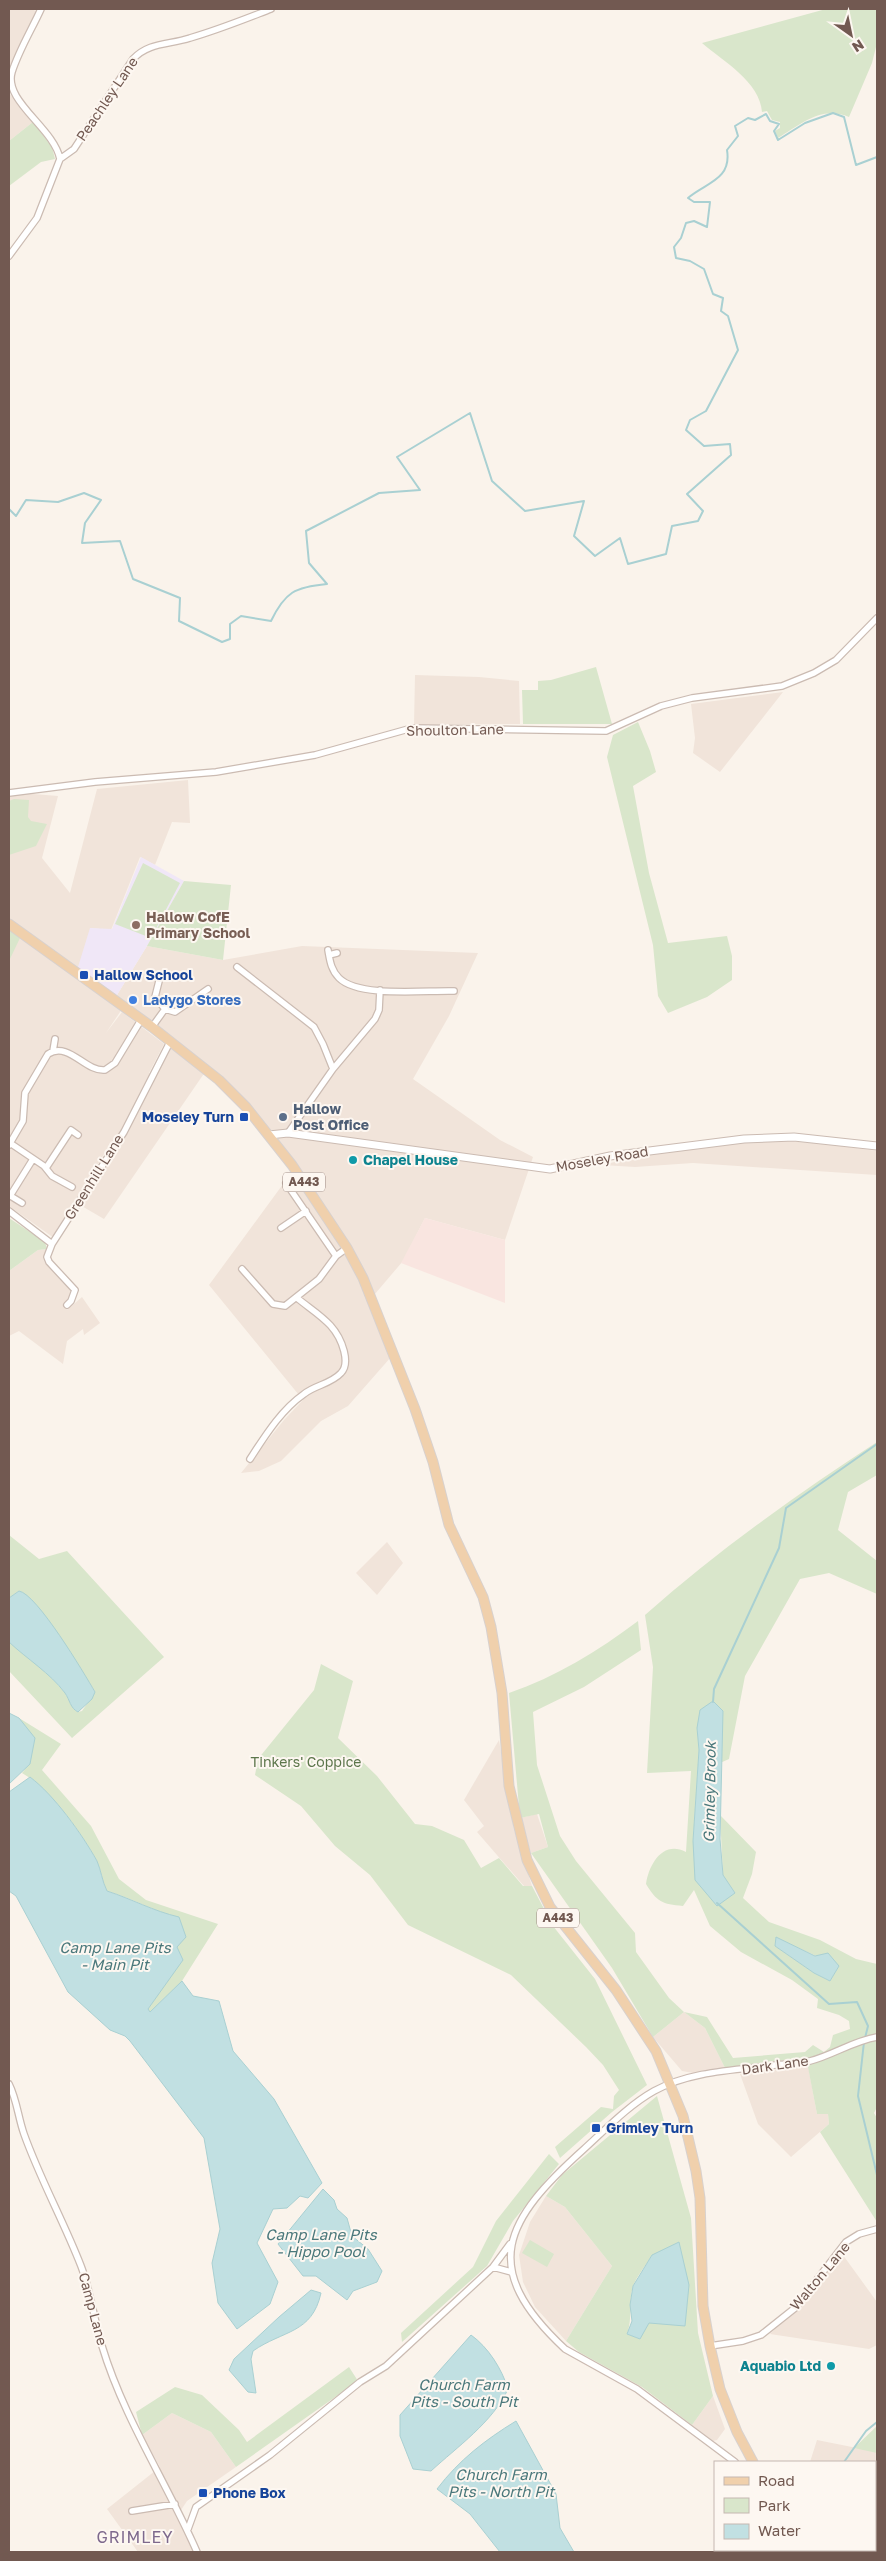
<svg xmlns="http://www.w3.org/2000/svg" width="886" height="2561" font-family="'Golos Text',sans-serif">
  <rect width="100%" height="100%" fill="#faf3eb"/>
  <!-- residential -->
  <path fill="#f1e4da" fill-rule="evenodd" d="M9 9H31L36 11 9 68Z
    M10 94 33 122 9 141V96Z
    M415 675 479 677 519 681 520 724 414 725Z
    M783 692 720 772 693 753 695 738 691 704Z
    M188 780 190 823 172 822 155 865 140 857 111 930 90 928 117 995 147 946 223 960 302 946 478 953 449 1016 413 1079 500 1140 533 1157 505 1240 425 1218 403 1261 369 1301 391 1357 348 1406 321 1421 281 1461 259 1471 241 1473 284 1420 303 1400 209 1285 297 1165 211 1070 203 1075 104 1219 80 1205 115 1149 110 1144 54 1238 9 1206V792L58 796 42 858 70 893 97 789ZM126 1003 175 1041 154 1076 149 1073 164 1044 122 1012 106 1033Z
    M776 1141 821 1143 877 1151V1175L693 1163 635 1167 602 1165 644 1155 741 1142Z
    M47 1249 43 1258 45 1263 69 1286 71 1292 70 1298 63 1305 67 1310 82 1297 100 1323 84 1335 83 1329 67 1341 63 1364 19 1331 9 1336V1271L38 1250Z
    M387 1542 403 1563 377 1595 356 1573Z
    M499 1740 514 1830 532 1886H524L477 1832 484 1826 464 1800Z
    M537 1814 548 1847 531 1853 520 1818Z
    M684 2012 705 2028 725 2068 694 2073 682 2071 653 2037Z
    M808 2066 817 2114H828L829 2124 791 2157 758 2124 740 2074Z
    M546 2196 565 2207 612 2266 566 2341 535 2307 523 2282 519 2255 530 2222Z
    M843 2255 877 2302V2345L869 2349 770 2334Z
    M713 2396 725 2429 717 2440 713 2441 692 2425Z
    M172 2413 211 2432 236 2467 187 2501 179 2513 193 2552H138L107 2509 160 2467 142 2435Z
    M817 2440 877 2452V2552H824L822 2550H875V2462H810Z"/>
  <!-- commercial -->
  <path fill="#f9e5e0" d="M425 1218 505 1240V1303L401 1263Z"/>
  <!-- education -->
  <path fill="#f0e7f7" d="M141 857 184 881 147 946 117 995 78 967 90 928 112 929Z"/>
  <!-- green -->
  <path fill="#d9e6cb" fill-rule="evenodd" d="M826 9H877V43L872 63 849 117C822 105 801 124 778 138L775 131 780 128V122L772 120 767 111 762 112C760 82 723 61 702 43Z
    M33 122 52 147 55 159 41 162 9 186V141Z
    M596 667 612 724H523L522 690H538V681L551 680Z
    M638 722 650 751 656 772 633 786 649 873 668 943 727 936 732 956V980L707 997 668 1013 658 996 653 945 607 757 613 735Z
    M14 799 29 800 28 817 31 821 47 824 36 846 9 855V801Z
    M143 863 180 883 151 938 115 924Z
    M184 881 231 885 223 960 147 946Z
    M9 929 20 938 9 961Z
    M9 1218 45 1242 47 1249 38 1250 9 1271Z
    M877 1442V1475L848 1492 838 1530 877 1561V1594L829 1573 800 1579 745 1676 729 1759 720 1763 722 1733 697 1728 699 1750 693 1841 735 1893 723 1875 720 1815 756 1852 752 1874 743 1898 769 1922 820 1940 856 1959 877 1964V2107L874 2113 877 2118V2222L820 2132 829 2124 828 2114H817L806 2057 725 2068 705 2028 684 2012 653 2037 612 1968 531 1853 548 1847 539 1814 520 1818 509 1693C556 1677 598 1651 638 1621L641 1650 584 1687 533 1712 537 1765 560 1836 576 1861 635 1933 636 1952 669 1998 684 2012 707 2017 733 2058 805 2052 813 2045 824 2052 830 2047 833 2035 850 2029 849 2021 839 2015 817 2008 818 1999 792 1980 741 1952 710 1926 694 1890 683 1906C662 1904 657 1902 646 1884 649 1864 663 1840 686 1852L691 1771 647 1773 653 1667 645 1615C717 1551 796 1495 877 1442ZM776 1938 839 1966 830 1981 814 1973 775 1946Z
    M9 1535 39 1559 67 1551 164 1657 72 1738 9 1671V1642C28 1658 49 1673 65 1693 70 1700 70 1708 78 1712L82 1711 95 1692 44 1615 19 1591 9 1598Z
    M321 1664 353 1681 338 1738 377 1776 415 1824 432 1826 464 1840 481 1868 499 1858 523 1886H532L553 1926 595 1979 647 2085 612 2112 560 2158 555 2147 601 2107 613 2109 614 2096 619 2090 603 2065 586 2047 511 1975 408 1925 370 1875 335 1846 301 1806 255 1775 258 1759 314 1690Z
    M19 1718 61 1744 42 1770 91 1826 119 1879 146 1900 218 1924 182 1981 150 2012 148 2009 182 1960 177 1947 179 1918C153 1911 132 1898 107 1891 102 1881 101 1870 97 1861 81 1832 50 1789 22 1773 39 1754 27 1739 19 1718Z
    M657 2096 691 2218 698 2333 713 2396 692 2425 642 2387 579 2352 566 2341 612 2266 565 2207 546 2196 562 2175ZM652 2255 640 2339 627 2334C633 2318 628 2302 633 2286 637 2276 646 2265 652 2255Z
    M549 2154 559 2164 513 2221 487 2266 402 2342 401 2333 473 2267 496 2221Z
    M530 2240 554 2254 547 2267 522 2253Z
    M349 2367 358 2381 236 2467 211 2432 172 2413 142 2435 136 2412 175 2387 202 2395 239 2430 247 2442Z
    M877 2426V2453L854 2448Z"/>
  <!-- water -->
  <path fill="#c1e0e2" stroke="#a9d0d2" d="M19 1591C37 1594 84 1673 95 1692L92 1699 78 1712C70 1708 70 1700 65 1693 50 1673 27 1659 9 1642V1598Z
    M713 1701 723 1711 720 1839 723 1875 735 1893 717 1906 695 1880 693 1841 699 1750 697 1728 700 1710Z
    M9 1713 19 1718 35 1738 30 1764 9 1784Z
    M30 1777C54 1795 82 1834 97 1861 101 1870 102 1881 107 1891 132 1899 153 1911 179 1917L186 1937 177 1947 183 1960 148 2009 150 2012 182 1981 193 1996 219 2001 233 2051 274 2099 322 2183 308 2198 300 2196 287 2208 273 2209 257 2243 278 2282 270 2304 237 2329 218 2303 212 2263 220 2229 204 2138 130 2041 125 2036 110 2030 68 1992 16 1896 9 1891V1792Z
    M776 1937 815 1956 828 1953 839 1966 830 1981 814 1973 775 1946Z
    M323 2189 334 2200 337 2209 347 2218 352 2236 368 2249 382 2271 377 2282 353 2291 347 2300 316 2276H303L278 2244Z
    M679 2242 689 2285 685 2326 649 2323 640 2339 627 2334 632 2321 630 2305 633 2286 652 2255Z
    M311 2290 321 2293C312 2334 283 2330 253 2351L251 2359 256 2393 248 2392 229 2370 234 2359 279 2317Z
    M471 2335C488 2347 502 2369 508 2389 493 2422 457 2447 431 2471L413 2469 400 2436V2415Z
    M516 2421 556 2494 560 2528 574 2552H500L470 2514 437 2489C459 2460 485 2440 516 2421Z"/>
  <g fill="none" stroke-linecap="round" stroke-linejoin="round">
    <!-- stream -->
    <path stroke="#a9d0d2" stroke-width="2" d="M9 509 16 516 26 500 58 502 84 493 101 500 85 523 82 543 120 541 133 579 180 598 179 621 222 642 230 639V624L241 616 271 621C285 592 295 587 327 584L309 563 306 531 379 493 420 490 397 457 470 413 492 481 525 511 584 501 574 536 595 556 620 538 628 564 666 554 672 526 698 521 703 511 687 494 731 455 730 444 704 446 686 430 690 420 706 411 738 350 728 316 721 311 723 298 713 294 704 269 690 261 676 258 674 247 681 238 686 223 694 221 707 227 710 202H694L688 198C705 183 732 180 727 150L738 136 735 126 748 118 755 120 766 114 770 121 779 124 774 131 778 140 805 123 833 113 844 117 856 165 877 157
      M713 1702 714 1689 779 1548 786 1508 877 1444
      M717 1903 829 2004 857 2002 868 2026 865 2038
      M864 2042 858 2096 877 2175
      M844 2462 866 2431 877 2422
      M824 2552V2550"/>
    <defs>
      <path id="minor" d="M60 159 74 149 133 59C149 42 169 45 190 38 218 30 245 19 271 9
        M9 256 37 218 60 159C54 128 3 101 12 72 19 50 32 29 41 9
        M9 793 95 782 216 772 315 755 412 728 606 731 661 706 692 698 782 686 814 673 836 660 877 618
        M328 950C330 961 331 970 339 978 359 998 426 990 454 991
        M329 955 337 953
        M237 967 314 1027 323 1044 333 1069 288 1133
        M160 977 155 997 165 1009
        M152 1027 165 1009 175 1012 208 989
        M53 1051 55 1039
        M333 1069 375 1019 379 1010 380 990
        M10 1143 44 1166 52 1176 72 1187
        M9 1145 23 1121 25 1093 48 1054C69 1041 85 1072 105 1070L115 1063 141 1020
        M46 1168 71 1130 78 1135
        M286 1183 336 1256 347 1248
        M9 1195 22 1203
        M10 1196 33 1159
        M9 1211 52 1244
        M281 1228 306 1211
        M242 1269 273 1304 285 1306 319 1279 336 1256
        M67 1305 71 1301 75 1290 49 1262 47 1257 52 1244 124 1132 170 1042
        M250 1459C265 1436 281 1410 304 1394 315 1385 331 1384 341 1373 347 1367 346 1359 344 1351 337 1324 318 1315 297 1298
        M9 2084C17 2100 18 2117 24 2134 40 2179 64 2222 81 2266 91 2292 94 2320 102 2346 124 2419 167 2483 197 2552
        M493 2267 511 2272
        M710 2346 743 2341 761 2335 795 2308 846 2242 859 2234 877 2229
        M735 2462 637 2389 565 2349C477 2267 505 2220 584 2149 606 2129 629 2105 654 2091 690 2071 737 2070 776 2065 787 2064 799 2064 810 2061 833 2055 853 2041 877 2037
        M132 2511 175 2504
        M188 2529 196 2507 270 2455 360 2382 386 2366 493 2267 510 2244"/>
      <path id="tertiary" d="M269 1135 288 1133 550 1169 610 1156 744 1139 794 1137 877 1146"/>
      <path id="primary" d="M9 924 152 1027 219 1080 246 1107 292 1165 347 1248 363 1278 415 1409 433 1462 449 1525 483 1597 491 1627 502 1693 509 1786 527 1860 550 1907 616 1990 656 2051 683 2116 696 2171 700 2198 703 2306 710 2346 720 2389 737 2432 753 2462
        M812 2550 814 2552"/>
    </defs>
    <!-- minor casing -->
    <use href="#minor" stroke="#cbbbb2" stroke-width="8"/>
    <!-- tertiary casing -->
    <use href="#tertiary" stroke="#cbbbb2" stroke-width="9"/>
    <!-- primary casing -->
    <use href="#primary" stroke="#d8d1ce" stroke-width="11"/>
    <!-- minor -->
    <use href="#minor" stroke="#fff" stroke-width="5.5"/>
    <!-- tertiary -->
    <use href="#tertiary" stroke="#fff" stroke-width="7"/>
    <!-- primary -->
    <use href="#primary" stroke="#f0d0ac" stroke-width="9"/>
  </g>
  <!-- markers -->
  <circle fill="#8d6e63" stroke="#fdf7f1" stroke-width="2" cx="136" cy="925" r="5"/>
  <g fill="#1a4fb4" stroke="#fdf7f1" stroke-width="2">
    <rect x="79" y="970" width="10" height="10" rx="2.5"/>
    <rect x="239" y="1112" width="10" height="10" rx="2.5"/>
    <rect x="591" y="2123" width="10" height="10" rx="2.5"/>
    <rect x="198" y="2488" width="10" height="10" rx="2.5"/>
  </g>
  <circle fill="#3f7fe0" stroke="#fdf7f1" stroke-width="2" cx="133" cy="1000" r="5"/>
  <circle fill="#5c6f8a" stroke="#fdf7f1" stroke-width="2" cx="283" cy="1117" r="5"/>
  <g fill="#0f9aa8" stroke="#fdf7f1" stroke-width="2">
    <circle cx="353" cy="1160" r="5"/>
    <circle cx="831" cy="2366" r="5"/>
  </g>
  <g text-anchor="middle" stroke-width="4" stroke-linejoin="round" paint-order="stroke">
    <!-- shield labels -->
    <g fill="#fdf7f1" stroke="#9c8881" stroke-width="1">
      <rect x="283" y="1172.5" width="42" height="19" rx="4"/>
      <rect x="537" y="1908.5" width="42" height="19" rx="4"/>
    </g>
    <g font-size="12" font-weight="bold" fill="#725951">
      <text x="304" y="1186">A443</text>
      <text x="558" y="1922">A443</text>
    </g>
    <!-- street labels -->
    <g font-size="14" fill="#725951" stroke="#fdf7f1">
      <text transform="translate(107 99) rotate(-56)" y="5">Peachley Lane</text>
      <text transform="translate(455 730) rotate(-1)" y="5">Shoulton Lane</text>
      <text transform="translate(602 1159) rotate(-10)" y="5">Moseley Road</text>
      <text transform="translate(94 1177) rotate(-58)" y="5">Greenhill Lane</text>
      <text transform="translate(775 2065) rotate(-8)" y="5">Dark Lane</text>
      <text transform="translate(820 2276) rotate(-50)" y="5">Walton Lane</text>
      <text transform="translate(93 2309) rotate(75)" y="5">Camp Lane</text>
    </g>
    <!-- education labels -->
    <g font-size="14" font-weight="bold" fill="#785e54" stroke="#fdf7f1" text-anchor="start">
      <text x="146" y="922">Hallow CofE<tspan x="146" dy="16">Primary School</tspan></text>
    </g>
    <!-- transit labels -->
    <g font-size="14" font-weight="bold" fill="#164399" stroke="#fdf7f1" text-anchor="start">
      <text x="94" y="980">Hallow School</text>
      <text x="234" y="1122" text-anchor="end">Moseley Turn</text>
      <text x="606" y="2133">Grimley Turn</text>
      <text x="213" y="2498">Phone Box</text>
    </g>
    <!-- shop labels -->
    <g font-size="14" font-weight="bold" fill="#366cbe" stroke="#fdf7f1" text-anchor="start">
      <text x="143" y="1005">Ladygo Stores</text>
    </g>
    <!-- service labels -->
    <g font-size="14" font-weight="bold" fill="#4e5e75" stroke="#fdf7f1" text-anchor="start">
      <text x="293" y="1114">Hallow<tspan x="293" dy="16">Post Office</tspan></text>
    </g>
    <!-- culture labels -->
    <g font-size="14" font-weight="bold" fill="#0d838f" stroke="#fdf7f1" text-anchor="start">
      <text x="363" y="1165">Chapel House</text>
      <text x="821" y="2371" text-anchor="end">Aquabio Ltd</text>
    </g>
    <!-- park labels -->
    <g font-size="14" fill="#5c764b" stroke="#fdf7f1">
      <text x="306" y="1767">Tinkers' Coppice</text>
    </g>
    <!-- water labels -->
    <g font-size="15" font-style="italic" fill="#4a787b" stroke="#fdf7f1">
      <text transform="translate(710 1792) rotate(-89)" y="5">Grimley Brook</text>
      <text x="115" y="1953">Camp Lane Pits<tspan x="115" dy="17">- Main Pit</tspan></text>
      <text x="321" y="2240">Camp Lane Pits<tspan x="321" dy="17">- Hippo Pool</tspan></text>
      <text x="464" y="2390">Church Farm<tspan x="464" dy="17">Pits - South Pit</tspan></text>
      <text x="501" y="2480">Church Farm<tspan x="501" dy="17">Pits - North Pit</tspan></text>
    </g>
    <!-- quarter labels -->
    <g font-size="16" letter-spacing="1" fill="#7e698d" stroke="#fdf7f1">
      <text x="135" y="2543">GRIMLEY</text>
    </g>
  </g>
  <!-- border -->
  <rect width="886" height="2561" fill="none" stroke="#725951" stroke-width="20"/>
  <!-- legend -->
  <rect x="714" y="2461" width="162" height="90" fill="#fdf7f1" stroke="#c5b8b1"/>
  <rect x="724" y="2477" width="25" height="8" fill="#f0d0ac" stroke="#c5b8b1"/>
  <text x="758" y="2486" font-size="15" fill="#725951">Road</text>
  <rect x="724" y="2498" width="25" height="15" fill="#d9e6cb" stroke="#c5b8b1"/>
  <text x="758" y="2511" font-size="15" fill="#725951">Park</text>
  <rect x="724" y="2524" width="25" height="15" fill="#c1e0e2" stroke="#c5b8b1"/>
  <text x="758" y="2536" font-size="15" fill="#725951">Water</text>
  <!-- north arrow -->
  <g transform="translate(851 35) rotate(147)" stroke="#fdf7f1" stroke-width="4" paint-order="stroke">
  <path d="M0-4L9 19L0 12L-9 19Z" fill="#725951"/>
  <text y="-8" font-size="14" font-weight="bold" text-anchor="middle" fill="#725951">N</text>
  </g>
</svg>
